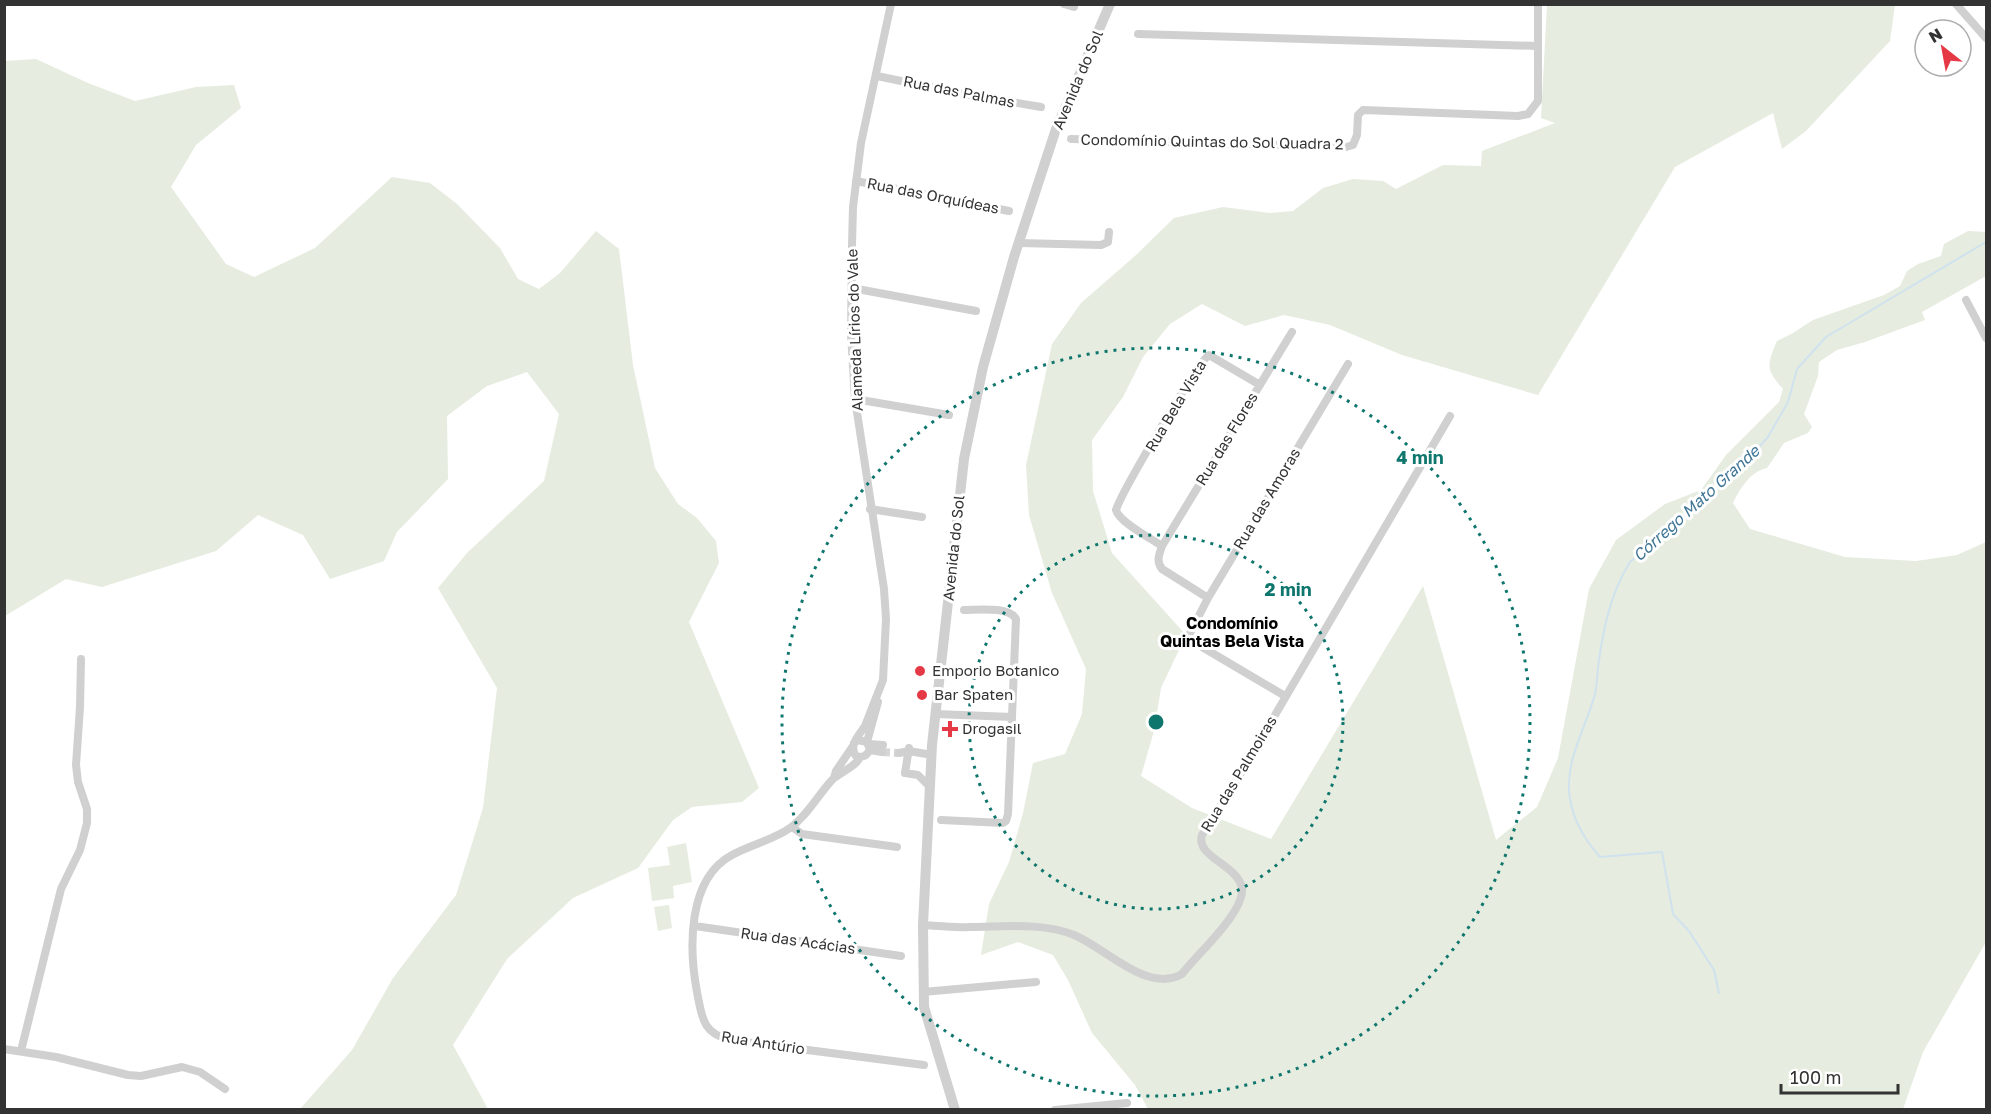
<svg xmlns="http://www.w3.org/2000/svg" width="1991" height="1114" font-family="'Golos Text',sans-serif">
  <rect width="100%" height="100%" fill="#fff"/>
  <!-- green -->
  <path fill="#e6ecdf" d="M1547 5H1895L1890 41 1806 131 1782 149 1773 113 1675 167 1538 395 1402 355 1330 325 1284 315 1245 326 1202 304 1170 324 1143 357 1123 397 1092 440 1093 491 1112 553 1186 635 1161 688 1154 731 1141 776 1192 808 1271 839 1423 586 1496 840 1537 807 1558 758 1589 589 1616 540 1665 504 1701 490 1726 455 1779 402 1783 389C1765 369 1767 365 1777 341L1793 333 1813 320 1884 295 1900 286 1907 271 1918 264 1941 256 1944 244 1968 231 1986 232V276L1922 312 1925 320 1865 342 1837 350 1819 362 1818 376 1804 414 1812 427 1808 433 1784 443 1767 468C1750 472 1741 487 1733 503L1750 529 1845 557 1916 561 1957 555 1986 542V942L1923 1052 1903 1109H1148L1135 1085 1092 1033 1068 980 1053 955 1018 942 981 955 989 904 1009 862 1023 813 1033 763 1065 754 1082 714 1086 669 1052 593 1029 515 1026 465 1052 344 1081 303 1136 255 1174 218 1223 207 1270 213 1293 211 1323 188 1353 179 1383 181 1396 189 1443 165 1481 166 1482 151 1555 123 1541 118Z
    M36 59 88 83 135 101 196 87 234 85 241 108 196 145 171 187 226 264 254 277 315 248 392 177 430 183 457 204 500 248 518 279 539 289 560 273 596 231 619 249 633 365 655 468 678 504 697 518 716 541 719 563 689 622 759 788 742 802 692 807 673 820 638 868 573 898 507 959 453 1045 488 1109H300L352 1050 393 978 456 895 483 808 497 688 438 588 467 553 544 481 559 414 527 372 487 386 447 416 448 479 397 532 384 561 330 579 303 535 258 515 216 551 102 587 66 579 5 616V61Z
    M686 843 692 882 673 886 674 898 652 901 648 868 670 865 667 847Z
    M669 905 672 928 658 931 654 907Z"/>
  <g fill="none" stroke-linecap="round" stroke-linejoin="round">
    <!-- stream -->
    <path stroke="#cfe2ee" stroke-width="2" d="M1719 993 1714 970 1689 931 1673 914 1662 852 1600 857C1583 838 1571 817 1569 791 1567 757 1586 727 1595 694 1597 685 1597 676 1598 667 1603 630 1610 594 1630 562L1739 469 1768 437 1788 402 1797 369 1826 337 1986 242"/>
    <!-- minor-tunnel -->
    <path stroke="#d6d6d6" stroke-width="8" stroke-dasharray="8 4" stroke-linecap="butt" d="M882 752 899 753"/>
    <!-- minor -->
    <path stroke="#d0d0d0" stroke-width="8" d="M1064 4 1074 7
      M1956 4 1986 38
      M1138 34 1537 46
      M877 76 959 93 1041 107
      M1071 139 1346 147 1353 145 1357 135 1358 115 1363 110 1518 116 1528 114 1538 101V4
      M856 181 1009 211
      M1019 243 1101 245 1108 242 1109 232
      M852 288 976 311
      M1966 300 1986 338
      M855 399 949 415
      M870 509 922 517
      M1162 546C1150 538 1119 522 1116 510 1121 493 1199 360 1209 355L1260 385
      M1208 598 1162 569C1156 561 1159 555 1162 546L1292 332
      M1285 696 1197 644 1190 638 1189 635 1208 598 1348 364
      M936 714 1012 717
      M867 742 878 702
      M854 743 858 740 867 742 870 750C866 756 863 758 856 756 848 746 859 735 865 726L883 680 886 619 884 589 855 399 851 334 852 245 853 207 861 143 891 4
      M869 744 883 745
      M909 748 905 773 918 775 930 787
      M870 750 882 752
      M899 753 909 751 932 755
      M860 757C856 767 840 772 832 780 818 795 807 816 790 828 773 840 750 845 732 855 687 879 689 949 697 992 702 1017 702 1033 730 1040L924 1065
      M834 778 836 771 853 746
      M941 820 1003 823 1006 821 1008 814 1016 619C1009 606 977 610 964 610
      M792 827 802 834 897 847
      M923 925C938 926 954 928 969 927 1003 927 1043 922 1074 935 1106 948 1147 994 1182 974 1197 954 1245 912 1242 888 1238 865 1195 857 1202 835L1244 768 1450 416
      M695 926 901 956
      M923 992 1036 982
      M4 1049 56 1057 128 1075 141 1076 182 1067 200 1072 225 1089
      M21 1051 61 889 80 850 87 823V809L78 782 76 765 80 707 81 659
      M1055 1110 1127 1103"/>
    <!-- tertiary -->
    <path stroke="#d0d0d0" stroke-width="10" d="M955 1110 924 1007 923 925 932 745 964 459 983 367 1014 257 1056 129 1110 4"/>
  </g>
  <!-- distance rings -->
  <g fill="none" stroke="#0f766e" stroke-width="3" stroke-dasharray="3 6">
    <circle cx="1156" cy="722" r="187"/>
    <circle cx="1156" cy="722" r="374"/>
  </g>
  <!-- markers -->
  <g fill="#e63946" stroke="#fff" stroke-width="2">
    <circle cx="920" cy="671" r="6"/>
    <circle cx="922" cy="695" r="6"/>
    <path d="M947 720h6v6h6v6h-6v6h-6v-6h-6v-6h6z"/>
  </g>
  <g text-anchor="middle" stroke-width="6" stroke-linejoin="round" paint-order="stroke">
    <!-- street labels -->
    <g font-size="15" fill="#333" stroke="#fff">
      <text transform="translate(1078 80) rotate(-67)" y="5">Avenida do Sol</text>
      <text transform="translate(959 92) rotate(11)" y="5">Rua das Palmas</text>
      <text transform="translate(1212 142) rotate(1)" y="5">Condomínio Quintas do Sol Quadra 2</text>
      <text transform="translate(933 196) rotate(11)" y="5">Rua das Orquídeas</text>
      <text transform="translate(855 330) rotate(-92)" y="5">Alameda Lírios do Vale</text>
      <text transform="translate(1176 406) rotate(-59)" y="5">Rua Bela Vista</text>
      <text transform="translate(1227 439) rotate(-59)" y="5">Rua das Flores</text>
      <text transform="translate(1267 499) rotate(-59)" y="5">Rua das Amoras</text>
      <text transform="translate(954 548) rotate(-84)" y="5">Avenida do Sol</text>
      <text transform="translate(1239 774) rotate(-59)" y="5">Rua das Palmoiras</text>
      <text transform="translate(798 941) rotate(8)" y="5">Rua das Acácias</text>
      <text transform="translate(763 1043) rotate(9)" y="5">Rua Antúrio</text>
    </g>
    <!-- poi labels -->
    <g font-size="15" fill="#333" stroke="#fff" text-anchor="start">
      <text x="932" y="676">Emporio Botanico</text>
      <text x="934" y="700">Bar Spaten</text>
      <text x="962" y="734">Drogasil</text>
    </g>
    <!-- water labels -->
    <g font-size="16" font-style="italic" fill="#3f7597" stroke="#fff">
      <text transform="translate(1696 503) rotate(-42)" y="6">Córrego Mato Grande</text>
    </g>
    <!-- neighbourhood labels -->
    <g font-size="16" font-weight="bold" fill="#000" stroke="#fff">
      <text x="1232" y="629">Condomínio<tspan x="1232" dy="18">Quintas Bela Vista</tspan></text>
    </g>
  </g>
  <circle cx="1156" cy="722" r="9" fill="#0f766e" stroke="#fff" stroke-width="3"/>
  <g font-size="18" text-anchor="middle" font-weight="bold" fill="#0f766e" stroke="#fff" stroke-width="6" stroke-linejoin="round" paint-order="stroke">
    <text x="1420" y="464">4 min</text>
    <text x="1288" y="596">2 min</text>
  </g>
  <!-- border -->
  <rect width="1991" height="1114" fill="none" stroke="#333333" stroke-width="12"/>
  <!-- north arrow -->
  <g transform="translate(1943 48) rotate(329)"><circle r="28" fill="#ffffff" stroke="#adadad" stroke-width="1.5"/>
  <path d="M0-4.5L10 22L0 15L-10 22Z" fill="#e63946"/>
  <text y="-9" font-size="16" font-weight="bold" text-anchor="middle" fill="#333333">N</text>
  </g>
  <!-- scale -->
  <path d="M1781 1084v9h117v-9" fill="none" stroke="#333333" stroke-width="3"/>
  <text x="1790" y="1084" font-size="18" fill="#333333" stroke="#ffffff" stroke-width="4.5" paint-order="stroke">100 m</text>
</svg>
